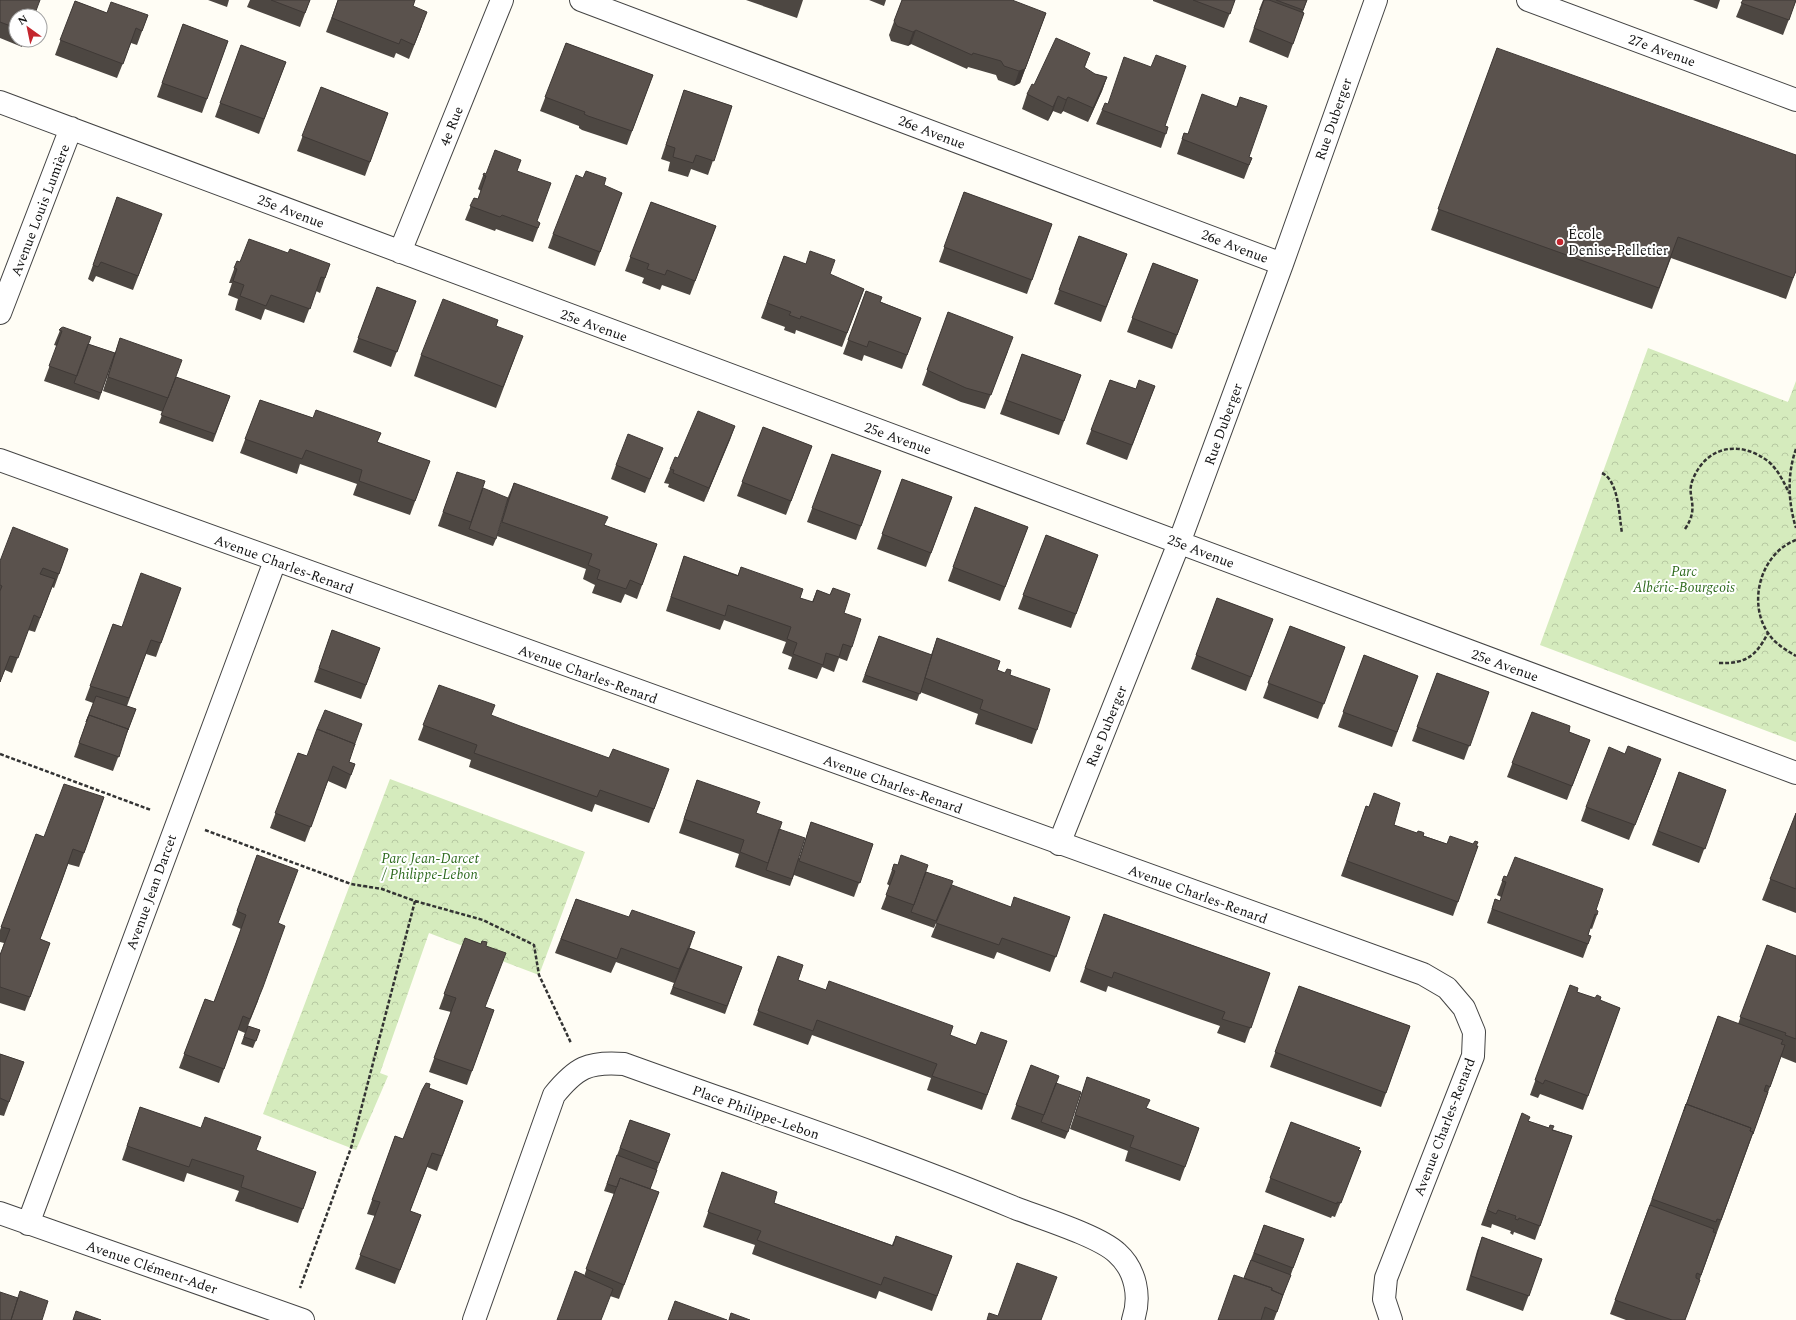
<svg xmlns="http://www.w3.org/2000/svg" width="1796" height="1320" font-family="Spectral,serif">
  <defs>
    <pattern id="park-crowns" width="20" height="18" patternUnits="userSpaceOnUse"><rect width="20" height="18" fill="#d5ebbd"/><path d="M2 6a3 3 0 1 1 6 0M12 15a3 3 0 1 1 6 0" fill="none" stroke="#b6c8a1"/></pattern>
  </defs>
  <rect width="100%" height="100%" fill="#fffdf5"/>
  <!-- park -->
  <path fill="url(#park-crowns)" d="M1648 348 1788 402 1796 381V742L1540 645Z
    M390 779 585 852 539 975 429 933 380 1073 388 1076 356 1150 263 1114Z"/>
  <g fill="none" stroke-linecap="round" stroke-linejoin="round">
    <defs>
      <path id="minor" d="M581 0 1282 264
        M1528 0 1796 100
        M0 102 1796 773
        M400 252 502 0
        M0 313 71 128
        M0 460 1423 974 1447 988 1464 1008 1474 1032 1473 1056 1386 1278 1384 1299 1391 1320
        M1059 844 1179 543 1282 264 1376 0
        M0 1213 303 1320
        M28 1224 275 561
        M474 1320 554 1095C576 1068 588 1061 624 1064 754 1111 887 1155 1015 1208 1041 1218 1099 1236 1117 1253 1136 1270 1141 1297 1133 1320"/>
    </defs>
    <!-- minor casing -->
    <use href="#minor" stroke="#444" stroke-width="24"/>
    <!-- path -->
    <path stroke="#333" stroke-width="2.5" stroke-dasharray="4 2" stroke-linecap="butt" d="M1796 449C1787 474 1788 502 1796 528
      M1602 473C1619 481 1619 516 1622 533
      M1685 529C1701 505 1685 497 1693 479 1707 445 1741 440 1769 462 1778 470 1784 482 1789 493
      M1796 540C1761 553 1747 602 1768 633 1774 643 1786 650 1796 656
      M1719 663C1746 664 1756 656 1768 633
      M0 754 151 810
      M205 830 351 884 382 889 415 901 351 1148 300 1288
      M415 901 483 920 534 945 539 975 571 1043"/>
    <!-- minor -->
    <use href="#minor" stroke="#fff" stroke-width="22"/>
  </g>
  <!-- wall -->
  <path fill="#4d4742" d="M0 0 16 16V40H25L22 47 0 38Z
    M208 0H229L227 7Z
    M250 0H310L300 27 247 7Z
    M338 0 413 6 422 26 409 59 396 53 394 58 326 32Z
    M746 0H803L797 18Z
    M869 0H886L884 6Z
    M902 0 1046 13 1020 83 1014 86 998 80 996 75 968 67 967 69 911 44 908 46 891 41 889 35Z
    M1153 0H1235L1224 28 1153 1Z
    M1263 0H1307L1303 12 1304 13 1288 58 1249 42 1260 10H1259Z
    M1693 0H1720L1717 9Z
    M1743 0 1796 1 1783 35 1736 17Z
    M75 1 107 13 148 15 137 45 131 43 117 78 55 55Z
    M183 24 228 41 202 113 157 97Z
    M566 43 653 75 627 145 582 130 579 128V126L540 111Z
    M241 45 286 62 259 134 215 117Z
    M1497 48 1796 271 1786 299 1671 258 1652 309 1431 230Z
    M1095 74 1107 77 1102 91 1088 122 1063 111 1061 114 1053 111 1048 121 1022 109 1027 94 1034 85Z
    M321 87 388 113 365 176 297 151Z
    M684 90 732 106 708 175 691 169 688 177 668 171 670 162 661 159Z
    M1240 97 1249 157 1252 158 1244 179 1177 154 1184 133 1187 134 1236 107Z
    M1102 110 1165 126 1168 127 1161 148 1096 124Z
    M517 171 537 221 540 223 533 242 496 229 495 231 465 220 474 198 478 199 481 191 478 189 484 173 486 174Z
    M583 178 622 193 595 266 548 248 553 234Z
    M964 192 1052 224 1027 294 939 262Z
    M117 197 157 228 133 290 96 276 93 282 88 279Z
    M651 202 716 226 690 295 662 285 660 290 642 283 644 278 625 271Z
    M1079 236 1127 254 1101 322 1054 304Z
    M288 253 330 264 320 293 316 291 304 323 265 309 261 320 235 310 238 299 228 295 232 283H229L237 261 240 262Z
    M784 256 864 289 842 347 796 330 795 334 784 330 785 327 761 318Z
    M1153 263 1198 280 1172 349 1127 332Z
    M377 287 416 301 391 367 353 352Z
    M866 291 881 302 921 318 902 369 864 355 862 361 843 354Z
    M948 312 1008 351 985 409 961 402 922 385Z
    M496 326 515 357 496 408 414 376 421 355Z
    M61 328 88 344 115 353 120 338 176 377 230 396 213 442 159 423 163 412 103 391 112 362 99 400 44 381 57 346 54 345Z
    M1022 354 1081 375 1059 435 1000 414Z
    M1110 380 1136 389 1155 386 1127 460 1086 444Z
    M260 400 313 418 381 433 377 442 430 461 410 515 353 495 357 484 300 464 297 474 240 453Z
    M735 426 704 502 668 487 669 484 664 483 670 469Z
    M763 427 812 446 786 515 737 496Z
    M663 448 645 493 611 479 616 465Z
    M832 454 881 471 856 540 807 522Z
    M457 472 483 488 496 539 493 546 438 526Z
    M902 479 952 497 926 567 877 549Z
    M514 483 604 525 657 544 637 599 625 594 621 603 592 593 595 585 583 579 586 569 497 536 508 497Z
    M975 507 1028 527 1000 601 948 581Z
    M1046 535 1098 555 1071 628 1018 609Z
    M68 549 54 588 52 587 35 632 28 630 12 673 5 670 0 682V561Z
    M684 556 738 575 741 567 800 598 812 602 817 590 830 595 833 588 844 613 852 647 847 661 839 658 834 672 822 667 817 679 788 669 792 657 782 653 786 642 724 620 720 630 666 611Z
    M181 588 156 657 146 654 127 706 136 709 113 771 74 757 93 703 85 700 113 624 122 627Z
    M1217 598 1273 619 1246 691 1191 669Z
    M1290 626 1345 647 1318 719 1263 698Z
    M332 630 380 648 361 699 314 682Z
    M879 636 931 655 937 638 997 670 1010 675 1037 730 1032 744 975 724 978 714 920 692 917 701 862 682Z
    M1364 655 1418 676 1392 747 1338 727Z
    M1437 673 1489 692 1464 760 1412 741Z
    M439 685 491 716 664 783 649 823 595 804 592 812 469 767 471 760 418 740Z
    M1532 712 1569 732 1590 740 1567 800 1507 777Z
    M298 753 307 756 349 762 355 764 346 789 328 781 305 842 270 828Z
    M1625 754 1656 773 1629 840 1581 821 1586 807Z
    M1679 772 1726 790 1699 863 1652 845Z
    M697 780 756 813 799 859 811 822 873 844 854 897 794 875 790 886 763 877 735 867 739 854 679 833Z
    M104 797 79 867 68 864 57 894 40 939 50 943 25 1011 0 1003V955L4 943 0 942V930L36 834 44 837Z
    M1366 806 1394 825 1447 844H1473L1478 842 1476 846H1478L1453 916 1341 876Z
    M1796 813V913L1762 900Z
    M257 855 278 923 258 1001 248 1026 260 1030 253 1048 241 1044 245 1033 238 1030 219 1083 179 1068 205 999 214 1002 233 951 241 929 232 925Z
    M894 864 926 872 951 888 1011 907 1070 917 1050 972 997 952 994 959 931 937 948 895 934 928 881 909 890 886 887 884Z
    M1504 876 1596 910 1597 915 1592 929 1590 928 1588 935 1591 936 1583 958 1487 923 1495 899 1500 901 1501 897 1497 895Z
    M576 899 689 948 742 967 725 1014 670 994 674 983 616 962 611 973 555 953Z
    M1104 914 1270 973 1245 1043 1217 1033 1220 1026 1191 1016 1108 986 1106 992 1080 982Z
    M465 938 481 944 482 941 486 946 485 1007 494 1010 467 1085 429 1072 451 1012 439 1009Z
    M1767 945 1796 956V1063L1781 1057 1685 1320H1626L1610 1314 1718 1016 1738 1024Z
    M778 956 798 980 976 1045 1007 1041 982 1110 927 1090 931 1078 812 1035 808 1045 753 1025Z
    M1570 985 1577 992 1620 1008 1583 1110 1540 1094 1538 1098 1530 1095Z
    M1299 986 1410 1026 1381 1107 1270 1067Z
    M0 1054 24 1062 4 1116 0 1115Z
    M1031 1065 1056 1083 1068 1132 1065 1139 1011 1119Z
    M1087 1077 1146 1108 1199 1128 1180 1181 1125 1161 1128 1151 1070 1129Z
    M429 1088 463 1101 437 1171 427 1167 410 1211 421 1215 395 1284 355 1269 375 1216 367 1214 395 1136 403 1139Z
    M140 1107 200 1128 256 1151 316 1172 298 1223 235 1201 239 1191 187 1173 184 1182 122 1160Z
    M1522 1113 1528 1121 1572 1136 1535 1240 1514 1232 1513 1235 1510 1233 1511 1231 1492 1224 1491 1228 1481 1225Z
    M630 1120 670 1134 650 1189 659 1192 619 1299 610 1296 584 1276 614 1194 604 1191Z
    M1291 1122 1361 1151 1335 1217 1332 1216 1331 1218 1265 1192Z
    M722 1172 774 1203 892 1245 896 1236 952 1256 932 1311 879 1291 876 1299 784 1266 752 1254 755 1245 703 1227Z
    M1264 1225 1304 1239 1274 1320H1218L1244 1278Z
    M1482 1237 1542 1259 1523 1311 1466 1290 1477 1251Z"/>
  <!-- shaded-wall -->
  <path fill="#3f3936" d="M1046 13 1020 83 1014 86 1019 71Z
    M916 30 911 44 908 46 913 32Z
    M1090 53 1085 67 1078 81Z
    M1107 77 1102 91 1088 122 1093 108Z
    M1058 96 1053 111 1048 121 1053 107Z
    M1068 97 1063 111 1061 114 1066 100Z
    M735 426 730 440 704 502 709 488Z
    M1661 759 1656 773 1629 840 1635 825Z
    M695 932 690 947 674 983 679 969Z"/>
  <!-- building -->
  <path fill="#5a524d" stroke="#3f3936" d="M0 0H40L34 16H16V28L0 22Z
    M271 0H310L305 13Z
    M338 0H415L413 6 427 12 414 45 401 39 399 44 332 18Z
    M902 0H1012L1046 13 1025 69 1019 71 1004 66 1001 61 973 53 972 55 916 30 913 32 897 26 894 21Z
    M1193 0H1235L1230 14Z
    M1264 0H1269L1304 13 1293 44 1254 28Z
    M1276 0H1307L1303 10Z
    M1743 0H1796L1789 20 1741 3Z
    M75 1 107 13 111 2 148 15 142 31 136 28 123 64 60 40Z
    M183 24 228 41 207 99 162 83Z
    M1056 38 1090 53 1084 67 1095 74 1107 77 1093 108 1068 97 1066 100 1058 96 1053 107 1027 94 1032 84 1034 85Z
    M566 43 653 75 632 131 588 116 584 114 585 112 545 97Z
    M241 45 286 62 264 119 220 103Z
    M1497 48 1796 155V271L1793 278 1678 237 1659 288 1438 209Z
    M1156 55 1186 66 1165 126 1168 127 1166 134 1102 110 1105 103 1108 104 1124 57 1151 67Z
    M321 87 388 113 370 162 302 136Z
    M684 90 732 106 714 161 696 155 693 163 673 157 675 148 666 145Z
    M1202 94 1237 107 1240 97 1267 106 1249 157 1252 158 1249 165 1182 139 1184 133 1188 134Z
    M495 150 521 160 517 171 551 183 537 221 540 223 538 228 502 215 500 217 470 206 474 198 478 199 486 176 483 175 484 173 486 174Z
    M586 171 606 178 604 185 622 193 600 252 553 234 576 175 583 178Z
    M964 192 1052 224 1032 280 944 247Z
    M117 197 162 214 138 276 101 262 98 267 93 265Z
    M651 202 716 226 695 281 667 270 665 275 647 269 649 264 630 257Z
    M1079 236 1127 254 1106 307 1059 290Z
    M249 239 288 253 290 249 330 264 325 278 321 277 310 309 271 295 266 306 240 296 244 285 233 281 237 269 234 268 237 261 240 262Z
    M810 251 835 260 830 274 864 289 847 333 801 316 800 319 789 315 791 312 767 303 784 256 806 264Z
    M1153 263 1198 280 1177 335 1132 318Z
    M377 287 416 301 397 352 358 338Z
    M866 291 882 297 880 302 921 318 907 355 869 341 867 347 848 340Z
    M443 299 498 320 496 326 523 336 503 387 421 355Z
    M948 312 1013 337 991 395 966 388 927 370Z
    M63 327 91 337 77 376 49 366 62 331 59 330 61 328Z
    M120 338 182 360 168 398 108 377Z
    M88 344 115 353 101 393 74 383Z
    M1022 354 1081 375 1064 421 1006 400Z
    M176 377 230 396 215 434 161 415Z
    M1110 380 1136 389 1139 380 1155 386 1132 445 1091 430Z
    M260 400 313 418 316 410 381 433 377 442 430 461 415 501 359 481 362 470 306 450 302 459 245 439Z
    M698 411 735 426 709 488 673 473 674 470 670 469 675 457 678 458Z
    M763 427 812 446 791 501 742 482Z
    M628 434 663 448 650 479 616 465Z
    M832 454 881 471 861 526 812 508Z
    M457 472 485 481 471 522 443 512Z
    M902 479 952 497 931 553 882 534Z
    M514 483 608 517 604 525 657 544 642 585 630 580 626 589 597 579 600 570 588 565 592 554 502 522Z
    M483 488 508 498 496 539 469 529Z
    M975 507 1028 527 1005 587 953 567Z
    M13 527 68 549 59 574 43 568 40 574 55 579 40 618 34 615 18 658 10 656 0 682V591L2 586 0 585V561Z
    M1046 535 1098 555 1076 614 1023 595Z
    M684 556 738 576 741 567 803 589 800 598 813 602 817 590 830 595 833 588 850 594 844 613 861 619 852 647 843 644 839 657 826 653 823 665 793 654 797 643 787 639 791 627 728 605 725 616 671 597Z
    M141 573 181 588 161 643 151 640 129 698 90 686 113 624 122 627Z
    M1217 598 1273 619 1251 677 1196 655Z
    M1290 626 1345 647 1324 704 1268 683Z
    M332 630 380 648 366 685 319 668Z
    M879 636 932 655 920 694 865 675Z
    M937 638 1000 661 997 670 1005 673 1007 669 1011 670 1010 675 1050 689 1037 730 980 709 983 700 925 678Z
    M1364 655 1418 676 1397 732 1343 712Z
    M1437 673 1489 692 1470 746 1417 727Z
    M439 685 495 705 491 715 520 726 609 758 613 749 669 769 654 809 600 790 597 797 474 753 477 745 423 725Z
    M96 696 136 709 128 730V729L89 715 86 722Z
    M325 710 362 724 354 746 355 744 317 729Z
    M1532 712 1570 726 1569 732 1590 740 1572 786 1512 763Z
    M89 715 128 729 119 757 79 743Z
    M317 729 355 744 349 762 355 764 351 775 333 766 311 827 275 813 298 753 307 756Z
    M1628 746 1661 759 1635 825 1586 807 1609 747 1625 754Z
    M1679 772 1726 790 1705 849 1658 831Z
    M697 780 760 802 756 813 782 822 768 863 740 852 744 840 684 819Z
    M64 784 104 797 84 853 73 849 62 880 40 939 50 943 30 997 0 987V955L10 929 1 927 36 834 44 837Z
    M1374 793 1400 803 1394 825 1417 833 1418 831 1422 832 1424 833 1423 836 1447 844 1450 836 1473 844 1475 841 1478 842 1476 846H1478L1458 902 1347 861 1366 806 1369 807Z
    M1796 813V889L1770 879Z
    M811 822 873 844 860 883 799 861Z
    M779 829 805 838 792 879 766 870Z
    M257 855 298 870 278 923 285 926 263 987 250 1019 243 1016 224 1069 184 1054 205 999 214 1002 236 943 246 915 237 911Z
    M901 855 928 865 914 905 886 895 895 871 892 870 894 864 898 865Z
    M1515 857 1603 889 1596 910 1598 911 1597 915 1595 914 1588 935 1591 936 1588 944 1492 909 1495 899 1500 901 1506 882 1502 881 1504 876 1507 877Z
    M926 872 953 881 936 921 911 912Z
    M952 885 1011 907 1014 897 1070 917 1056 957 1002 938 999 945 936 923Z
    M576 899 629 917 632 910 695 932 679 969 621 948 617 959 561 939Z
    M1104 914 1270 973 1251 1028 1222 1019 1225 1012 1197 1002 1114 972 1112 978 1085 968Z
    M465 938 481 944 482 941 487 942 486 946 506 953 485 1007 494 1010 472 1071 434 1058 456 998 444 994Z
    M1767 945 1796 956V1039L1785 1035 1786 1033 1740 1017Z
    M689 948 742 967 727 1006 673 987Z
    M778 956 803 965 798 980 826 990 829 981 953 1026 950 1035 976 1045 981 1032 1007 1041 987 1095 932 1076 937 1064 817 1020 813 1031 758 1011Z
    M1570 985 1578 988 1577 992 1595 998 1597 995 1601 997 1600 1000 1620 1008 1588 1096 1545 1080 1543 1084 1535 1080Z
    M1299 986 1410 1026 1386 1093 1275 1052Z
    M1718 1016 1783 1040 1781 1044 1785 1045 1770 1087 1766 1085 1764 1091 1768 1092 1753 1134V1132L1750 1131 1751 1128 1686 1104 1684 1111Z
    M248 1026 260 1030 256 1041 244 1037Z
    M0 1054 24 1062 9 1102 0 1098Z
    M1031 1065 1059 1076 1044 1115 1016 1105Z
    M1087 1077 1150 1100 1146 1108 1199 1128 1185 1167 1130 1147 1134 1136 1075 1115Z
    M426 1083 430 1084 429 1088 463 1101 442 1156 432 1153 410 1211 421 1215 400 1270 360 1255 380 1202 372 1200 395 1136 403 1139 422 1090Z
    M1056 1083 1081 1092 1068 1132 1041 1122Z
    M1686 1104 1751 1128 1750 1131 1753 1132 1721 1220 1717 1219 1716 1222 1652 1199Z
    M140 1107 201 1128 205 1117 261 1137 256 1150 316 1172 303 1209 241 1187 244 1176 192 1159 189 1167 127 1146Z
    M1522 1113 1530 1117 1528 1121 1549 1128 1550 1125 1554 1126 1552 1130 1572 1136 1540 1226 1519 1218 1518 1220 1515 1219 1516 1216 1498 1210 1496 1214 1487 1210Z
    M630 1120 670 1134 659 1163 620 1148Z
    M1291 1122 1360 1148 1358 1150 1361 1151 1341 1203 1337 1202V1204L1270 1178Z
    M617 1155 657 1170 650 1189 620 1178 617 1187 607 1184Z
    M722 1172 777 1192 774 1203 893 1246 896 1236 952 1256 937 1296 884 1277 881 1285 789 1252 757 1240 761 1231 708 1212Z
    M620 1178 659 1192 624 1285 586 1269Z
    M1650 1205 1714 1229 1713 1232 1716 1233 1701 1275 1697 1273 1696 1275V1278L1700 1280 1685 1320H1672L1615 1300Z
    M1264 1225 1304 1239 1293 1268 1254 1253Z
    M1482 1237 1542 1259 1529 1296 1471 1276Z
    M1251 1260 1291 1275 1283 1295 1272 1290V1288L1244 1278Z
    M1017 1263 1057 1277 1041 1320H987L989 1313 998 1316Z
    M575 1271 584 1275V1276L613 1289 601 1320H557Z
    M1234 1275 1272 1288 1271 1290 1283 1295 1277 1312 1265 1307 1261 1320H1218Z
    M20 1291 48 1301 42 1320H11Z
    M0 1292 18 1298 11 1320H0Z
    M675 1301 727 1320H668Z
    M76 1311 101 1320H73Z
    M731 1313 750 1320H729Z"/>
  <!-- markers -->
  <circle fill="#c4262e" stroke="#fff" stroke-width="1.5" cx="1560" cy="242" r="4"/>
  <g text-anchor="middle" stroke-width="4" stroke-linejoin="round" paint-order="stroke">
    <!-- street labels -->
    <g font-size="14" fill="#111" stroke="#fff">
      <text transform="translate(1662 50) rotate(20)" y="5">27e Avenue</text>
      <text transform="translate(1333 119) rotate(-71)" y="5">Rue Duberger</text>
      <text transform="translate(451 126) rotate(-68)" y="5">4e Rue</text>
      <text transform="translate(932 132) rotate(21)" y="5">26e Avenue</text>
      <text transform="translate(40 210) rotate(-69)" y="5">Avenue Louis Lumière</text>
      <text transform="translate(291 211) rotate(21)" y="5">25e Avenue</text>
      <text transform="translate(1235 246) rotate(21)" y="5">26e Avenue</text>
      <text transform="translate(594 325) rotate(20)" y="5">25e Avenue</text>
      <text transform="translate(1223 424) rotate(-70)" y="5">Rue Duberger</text>
      <text transform="translate(898 438) rotate(20)" y="5">25e Avenue</text>
      <text transform="translate(1201 551) rotate(21)" y="5">25e Avenue</text>
      <text transform="translate(284 564) rotate(20)" y="5">Avenue Charles-Renard</text>
      <text transform="translate(1505 665) rotate(20)" y="5">25e Avenue</text>
      <text transform="translate(588 674) rotate(20)" y="5">Avenue Charles-Renard</text>
      <text transform="translate(1106 726) rotate(-68)" y="5">Rue Duberger</text>
      <text transform="translate(893 784) rotate(20)" y="5">Avenue Charles-Renard</text>
      <text transform="translate(151 892) rotate(-70)" y="5">Avenue Jean Darcet</text>
      <text transform="translate(1198 894) rotate(20)" y="5">Avenue Charles-Renard</text>
      <text transform="translate(756 1112) rotate(20)" y="5">Place Philippe-Lebon</text>
      <text transform="translate(1444 1127) rotate(-69)" y="5">Avenue Charles-Renard</text>
      <text transform="translate(152 1267) rotate(19)" y="5">Avenue Clément-Ader</text>
    </g>
    <!-- poi labels -->
    <g font-size="14" fill="#111" stroke="#fff" text-anchor="start">
      <text x="1568" y="239">École<tspan x="1568" dy="16">Denise-Pelletier</tspan></text>
    </g>
    <!-- park labels -->
    <g font-size="14" font-style="italic" fill="#2f6b1f" stroke="#fff">
      <text x="1684" y="576">Parc<tspan x="1684" dy="16">Albéric-Bourgeois</tspan></text>
      <text x="430" y="863">Parc Jean-Darcet<tspan x="430" dy="16">/ Philippe-Lebon</tspan></text>
    </g>
  </g>
  <!-- north arrow -->
  <g transform="translate(28 28) rotate(327)"><circle r="19" fill="#ffffff" stroke="#a0a0a0"/>
  <path d="M0-3L7 15L0 10L-7 15Z" fill="#c4262e"/>
  <text y="-6" font-size="11" font-weight="bold" text-anchor="middle" fill="#111111">N</text>
  </g>
</svg>
